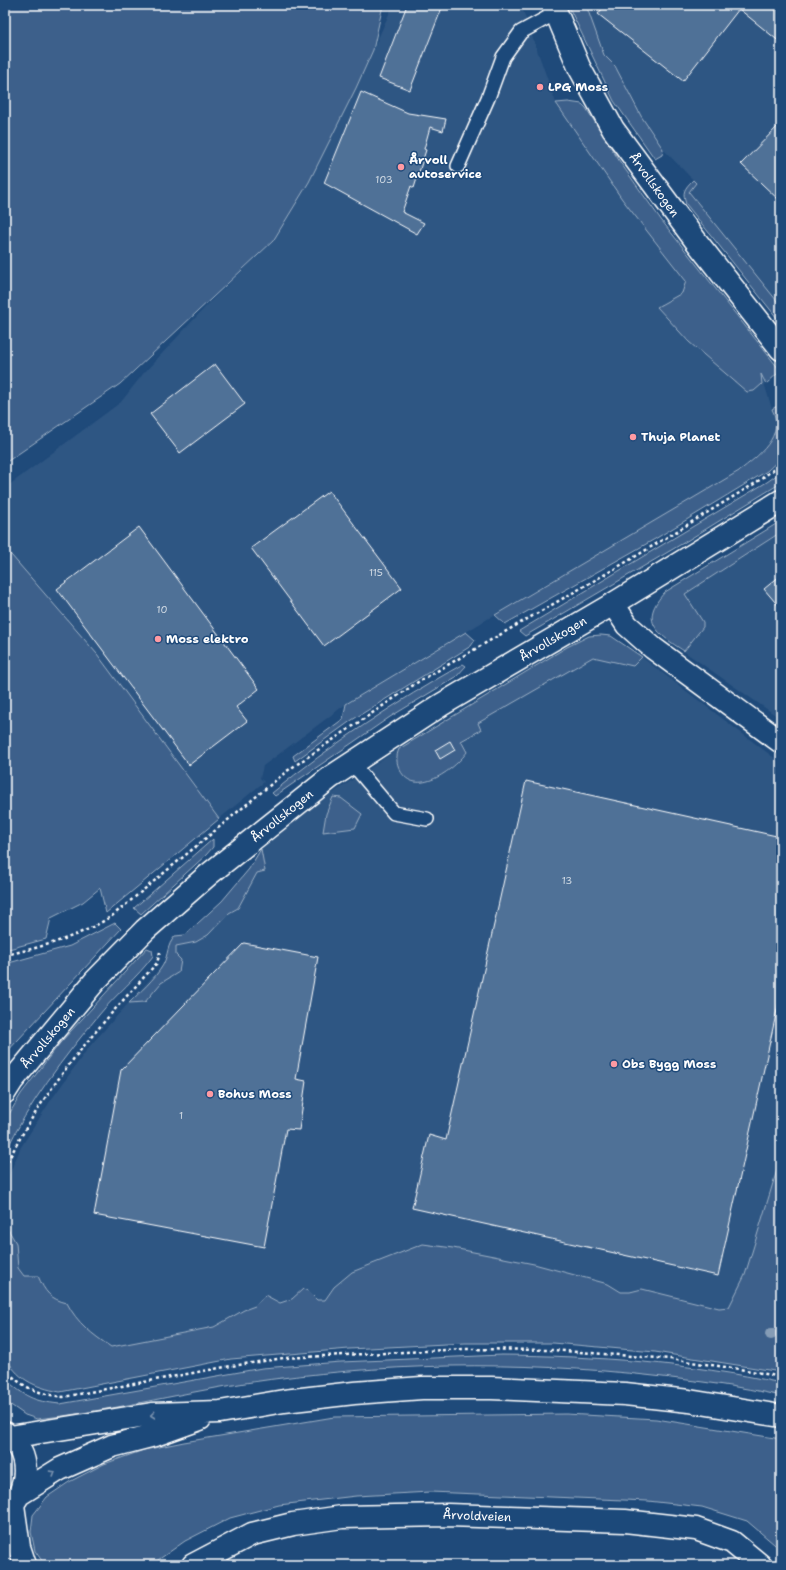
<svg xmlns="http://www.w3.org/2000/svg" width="786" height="1570" font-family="'Shantell Sans',sans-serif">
  <rect width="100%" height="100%" fill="#1f4a7a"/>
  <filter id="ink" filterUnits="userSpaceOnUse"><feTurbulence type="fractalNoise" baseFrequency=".025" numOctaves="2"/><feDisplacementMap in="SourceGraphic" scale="8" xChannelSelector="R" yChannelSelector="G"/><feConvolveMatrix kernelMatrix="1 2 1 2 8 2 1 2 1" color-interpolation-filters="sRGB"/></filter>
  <g filter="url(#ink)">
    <!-- built -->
    <path fill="#2e5683" d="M393 5H521L556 103 622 199 686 281 761 373 772 409 776 416 777 432 766 448 739 471 622 542 544 585 346 704 263 766 260 778 264 782 219 819 97 654 5 548V488L121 402 143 374 212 300 273 241 309 182 356 88Z
      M586 5H781V306L689 192 696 183 663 149 641 116 615 66 604 55Z
      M781 532V719L669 641 655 613Z
      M601 635 611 636 631 649 781 763V1357L599 1332 66 1367 5 1290V1184L21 1147 51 1100 89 1047 162 966 168 952 169 943 175 936 185 935 222 901 249 869 261 849 312 807 418 736 567 647 589 636Z"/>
    <!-- green -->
    <path fill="#3c618b" stroke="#9eb0c5" d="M5 5H383L373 50 356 88 309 182 273 241 120 384 5 463Z
      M568 5H586L604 55 615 66 641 116 663 149 662 155 655 159 614 101Z
      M568 102 582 104 586 108 622 165 662 221 779 369 778 373 766 384 761 374 762 384 754 391 747 392 689 342 657 307 682 293 686 281 622 199 556 103Z
      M693 180 696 183 689 192 781 306V323L686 204C682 192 684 189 693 180Z
      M781 404V458L767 471 655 539 505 624 495 615 739 471C758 456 786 436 772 409Z
      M781 472V483L685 542 525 636 519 631 767 482Z
      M781 521V532L685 594 703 622V627L684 651C658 634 638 621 665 592Z
      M5 548 97 654 219 819 106 913 100 888 83 902 51 918 46 939 5 950Z
      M466 632 475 640 471 646 352 720 295 761 293 756 343 719 346 704Z
      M601 635 611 636 642 657 633 666 593 657 478 723 481 730 461 741 467 752C454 770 415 799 400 770 396 763 396 756 399 749L567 647 589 636Z
      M463 664 466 666 456 677 390 717 275 796 272 793C332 744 396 702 463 664Z
      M333 797 341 798 362 814 355 828 323 832 326 814Z
      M213 839V847L206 855 141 914 134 908Z
      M261 849 265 871 257 873 238 908 229 913 208 935 196 942 176 946V955L181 960 179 972 161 983 145 1002 129 1003C140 992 155 979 163 965 169 953 166 947 175 936L185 935 222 901 249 869Z
      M115 923 121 929 5 1054V964L70 946Z
      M147 948 152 950 153 956C137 978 116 994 99 1015 63 1058 29 1103 5 1153V1121L21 1094 60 1043Z
      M781 1163V1372L655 1352 553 1343H465L349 1349 231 1359 60 1392C34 1387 16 1379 5 1355V1224L16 1243 18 1268 24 1276H38C45 1292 50 1299 67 1303 77 1323 93 1335 111 1347L214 1327 244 1310 255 1306 265 1295 280 1303 292 1299 303 1289 308 1291 317 1300H325L334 1287 352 1272 423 1244 453 1248 534 1264 608 1284 621 1292H630L642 1289 719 1308 729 1307 745 1275 777 1170Z
      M502 1355C596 1356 689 1363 781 1383V1396C739 1386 697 1381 654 1376 518 1360 380 1363 245 1383 175 1394 107 1412 37 1419L25 1415 5 1401V1379C26 1397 32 1401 60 1404L262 1368 341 1362Z
      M566 1414 656 1419 781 1439V1550L747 1521 702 1507 648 1501 430 1492 356 1496 279 1505 230 1518 185 1541 151 1565H45L35 1551 31 1532 33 1515 47 1497 69 1482 104 1464 144 1450 184 1442 334 1417Z"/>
    <!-- building -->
    <path fill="#507197" stroke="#fff" d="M407 5H443L410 90 379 78Z
      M605 5H781V43L739 9 683 81 598 14Z
      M361 92 408 113 446 119 443 131 430 127 424 149 426 150 414 188 411 186 402 212 424 223 417 234 324 183Z
      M781 123V202L741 164Z
      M215 364 245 404 180 453 150 414Z
      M329 491 402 588 324 646 251 548Z
      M139 527 259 689 236 707 247 721 189 765 57 589Z
      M781 575V609L764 589Z
      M450 741 455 750 440 759 435 750Z
      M526 781 781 837V992L718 1276 412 1208 429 1135 446 1140Z
      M244 943 318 957 296 1079 306 1081 299 1130 286 1129 264 1247 94 1215 121 1070Z"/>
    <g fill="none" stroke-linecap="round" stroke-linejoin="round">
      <defs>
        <path id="service" d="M458 166 488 98 503 57 521 32 556 13
          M352 763 394 813 427 819"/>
        <path id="minor" d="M553 5 579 67 613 129 696 241 781 349
          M613 604 627 625 653 648 781 742
          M5 1092 12 1081 95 981 145 930 208 875 331 777 441 705 613 604 781 501
          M13 1505 19 1547 25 1565
          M193 1565 252 1534 293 1524 342 1517 448 1515 625 1521 696 1529 732 1542 760 1565"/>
        <path id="primary" d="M5 1433C33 1453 30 1490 5 1512
          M10 1437 152 1414 220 1412 284 1401 354 1393 422 1388H491L625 1394 689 1401 781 1416
          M20 1494 60 1469 112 1446 158 1434 200 1419"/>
      </defs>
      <!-- service casing -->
      <use href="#service" stroke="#fff" stroke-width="16"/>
      <!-- minor casing -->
      <use href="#minor" stroke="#fff" stroke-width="25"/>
      <!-- primary casing -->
      <use href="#primary" stroke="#fff" stroke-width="25"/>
      <!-- path -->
      <path stroke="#fff" stroke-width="2.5" stroke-dasharray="3 3" stroke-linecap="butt" d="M5 955C43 947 79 937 112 916L287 771 418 682 628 561 754 484 781 464
        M5 1167C44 1087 98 1027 157 963L160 952
        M5 1367C18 1387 40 1394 63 1397L225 1367 284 1358 465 1349 552 1350 670 1359 746 1370 781 1377"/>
      <!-- service -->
      <use href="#service" stroke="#1f4a7a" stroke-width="13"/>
      <!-- minor -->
      <use href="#minor" stroke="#1f4a7a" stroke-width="22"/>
      <!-- primary -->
      <use href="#primary" stroke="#1f4a7a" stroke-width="22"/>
    </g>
    <!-- trees -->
    <circle fill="#859cb6" cx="771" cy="1334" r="6"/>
    <!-- one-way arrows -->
    <defs><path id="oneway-chevron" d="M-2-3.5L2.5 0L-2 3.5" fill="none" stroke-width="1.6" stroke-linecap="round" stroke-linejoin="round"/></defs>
    <g stroke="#7992af">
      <use href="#oneway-chevron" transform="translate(153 1415) rotate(174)"/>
      <use href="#oneway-chevron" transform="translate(53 1473) rotate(-32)"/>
    </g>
  </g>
  <!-- markers -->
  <g fill="#ff9aa2" stroke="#1f4a7a" stroke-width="1.5">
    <circle cx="540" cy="87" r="4"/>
    <circle cx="401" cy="167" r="4"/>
    <circle cx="633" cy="437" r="4"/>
    <circle cx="158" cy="639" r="4"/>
    <circle cx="614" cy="1064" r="4"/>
    <circle cx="210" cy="1094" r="4"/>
  </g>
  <g text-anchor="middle" stroke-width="3" stroke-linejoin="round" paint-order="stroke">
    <!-- number labels -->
    <g font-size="10" fill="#d3dce5">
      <text x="384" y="183">103</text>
      <text x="376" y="576">115</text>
      <text x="162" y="613">10</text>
      <text x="567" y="884">13</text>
      <text x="181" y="1119">1</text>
    </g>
    <!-- poi labels -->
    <g font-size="12" font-weight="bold" fill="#fff" stroke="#1f4a7a" text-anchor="start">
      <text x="548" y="91">LPG Moss</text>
      <text x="409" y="164">Årvoll<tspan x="409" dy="14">autoservice</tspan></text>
      <text x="641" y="441">Thuja Planet</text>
      <text x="166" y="643">Moss elektro</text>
      <text x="622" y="1068">Obs Bygg Moss</text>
      <text x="218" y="1098">Bohus Moss</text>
    </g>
    <!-- street labels -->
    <g font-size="12" fill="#fff" stroke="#1f4a7a">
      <text transform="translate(654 185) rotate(54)" y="4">Årvollskogen</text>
      <text transform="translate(553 639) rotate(-31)" y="4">Årvollskogen</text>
      <text transform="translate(282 816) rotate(-39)" y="4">Årvollskogen</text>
      <text transform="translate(48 1038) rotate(-50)" y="4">Årvollskogen</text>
      <text transform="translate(477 1516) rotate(2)" y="4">Årvoldveien</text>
    </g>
  </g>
  <!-- margin -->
  <rect width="786" height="1570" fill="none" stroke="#1f4a7a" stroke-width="20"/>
  <rect x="10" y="10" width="766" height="1550" fill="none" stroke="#fff" stroke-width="1.5" filter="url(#ink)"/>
</svg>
